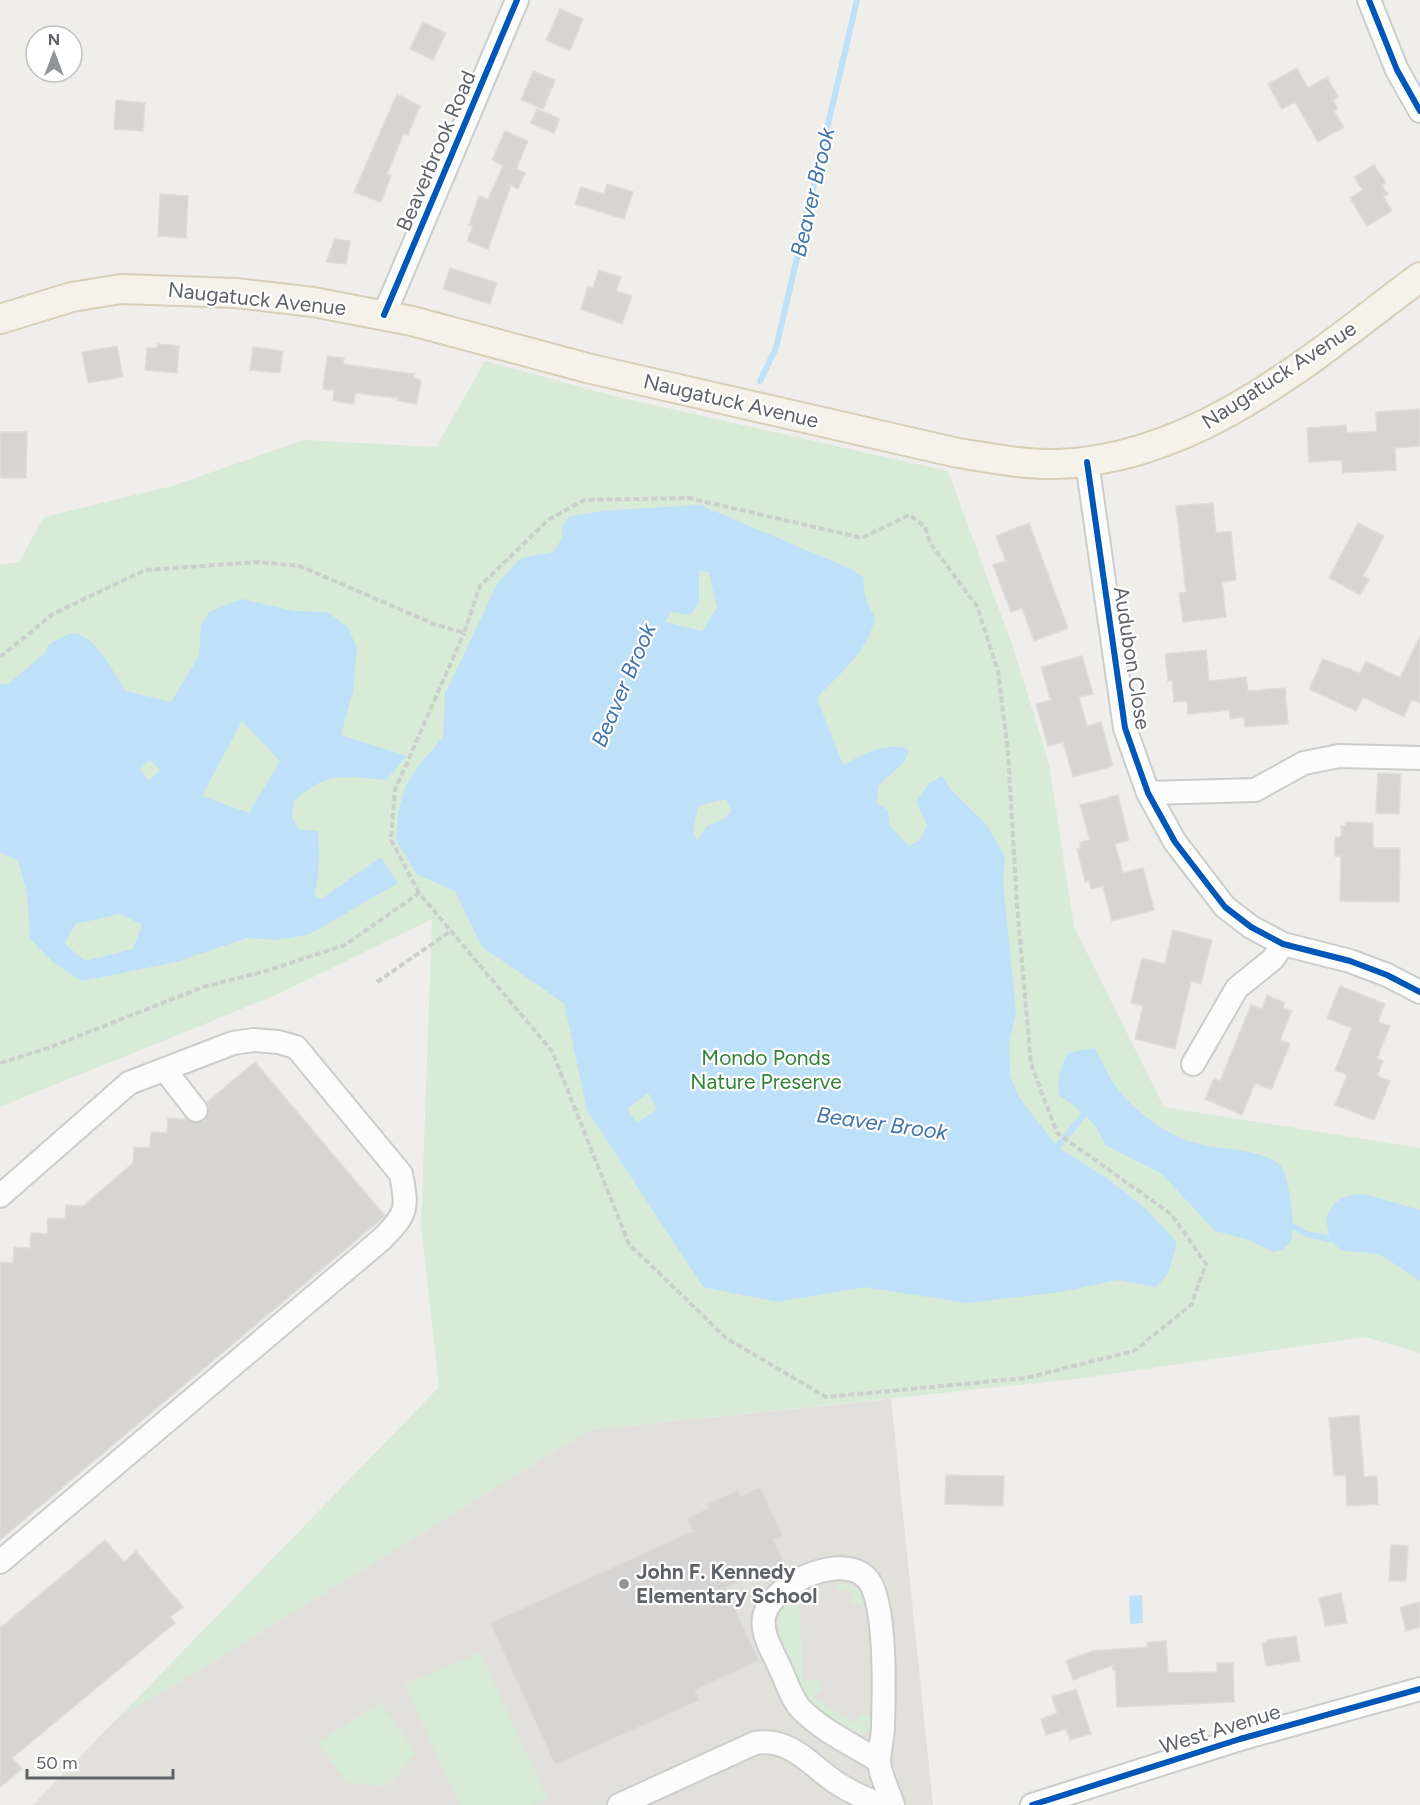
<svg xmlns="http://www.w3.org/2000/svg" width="1420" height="1805" font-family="Figtree,sans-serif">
  <rect width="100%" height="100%" fill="#efeeea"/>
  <!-- education -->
  <path fill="#e2e0da" d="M891 1399 933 1805H33L120 1716 203 1668 589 1430Z"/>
  <!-- green -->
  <path fill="#d8ebd6" d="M485 361 622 398 948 471 1014 650 1049 764 1074 927 1164 1107 1420 1148V1353L1365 1337 1076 1379 589 1430 203 1668 120 1716 439 1387 421 1227 432 919 276 995 0 1107V565L19 562 44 517 172 486 304 440 436 447Z
    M842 1583 850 1584 863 1593 865 1605 852 1604 851 1591 837 1590 836 1585Z
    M810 1590 815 1592V1599L799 1602 803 1680 821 1681 822 1688 814 1698 854 1723 863 1713 872 1716 873 1725 866 1732C847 1737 819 1713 807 1699 798 1689 794 1674 788 1661 775 1631 770 1603 810 1590Z
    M480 1653 548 1799 531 1805H460L404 1684Z
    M380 1702 416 1753 388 1786 347 1783 318 1743Z"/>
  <!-- water -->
  <path fill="#bfe0f9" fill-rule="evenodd" d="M700 505 851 569 864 578C862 594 867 603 875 617 869 651 839 674 817 698L843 765C862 755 886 740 909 750L905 761 878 786 877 804 888 810 889 825 909 846 920 840 927 825 916 802 929 783 942 776 952 791 987 825 1005 857 1003 883 1016 1012 1009 1044 1010 1076 1019 1097 1057 1147 1108 1179 1144 1207 1177 1242 1168 1274 1156 1287 1117 1280 1061 1292 966 1303 864 1287 778 1302 703 1287 587 1110 564 1003 482 947 455 891 416 874 396 839 398 813 405 787 420 764 443 737 445 694 497 584 521 558 553 552 562 538V526L569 516 613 510ZM699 571 709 572 717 608 702 631 665 622 671 612 691 615 699 602ZM726 799 731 811 726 818 707 826 697 841 693 832 698 806ZM648 1093 657 1110 637 1122 627 1109Z
    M242 599 294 611 327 612 348 627 357 648 353 691 341 735 407 756 386 780C344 777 326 770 293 802L292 818 299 829 318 831C320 854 320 874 314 895L321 899 381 857 398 883 310 934 279 940 247 938 176 962 82 981 54 963 30 939 27 893 18 861 0 852V684H8L45 653 48 645C55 641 62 636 69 634 92 628 115 675 126 691L171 702 199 656 201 625 209 612ZM242 721 280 761 249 813 202 796ZM150 760 160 770 148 781 140 769ZM121 914 142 925 133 949 85 961 65 944 75 924Z
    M1095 1048C1100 1059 1106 1070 1112 1081 1130 1109 1168 1137 1200 1144 1222 1150 1263 1149 1280 1165 1289 1173 1296 1229 1291 1240 1287 1248 1282 1250 1273 1252L1249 1240 1215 1231 1162 1174 1105 1145C1096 1120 1080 1110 1059 1095 1057 1079 1060 1067 1068 1053Z
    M1364 1194 1420 1210V1281C1407 1273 1394 1262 1381 1256 1363 1247 1337 1261 1329 1234 1327 1227 1325 1219 1329 1212 1336 1197 1349 1195 1364 1194Z
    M1142 1595 1143 1623 1130 1624 1129 1596Z"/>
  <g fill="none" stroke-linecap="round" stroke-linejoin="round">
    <!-- stream -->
    <path stroke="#bfe0f9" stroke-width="6" d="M760 381 776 348 857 0
      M1048 1146 1057 1147 1087 1111 1090 1113
      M1287 1223 1306 1234 1336 1240"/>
  </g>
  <!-- building -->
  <path fill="#d6d5d3" stroke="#deddd9" stroke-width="1.5" d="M560 9 583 19 570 51 546 40Z
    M423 22 446 33 433 60 410 49Z
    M1297 68 1308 88 1327 77 1338 97 1333 100 1338 109 1334 111 1344 127 1318 142 1295 102 1282 109 1268 84Z
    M533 71 555 80 543 109 521 100Z
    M397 94 420 106 408 135 404 133 387 174 391 176 381 202 354 192Z
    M116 100 145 103 143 131 114 129Z
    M537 109 560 119 554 133 531 123Z
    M505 131 528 141 516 169 525 173 518 189 511 185 488 249 467 241 473 226 469 225 479 196 488 199 503 166 492 160Z
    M1374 165 1386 183 1382 185 1388 194 1383 197 1392 211 1367 226 1350 198 1363 190 1354 177Z
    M607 184 633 192 624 219 575 204 581 187 604 194Z
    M160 194 188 196 186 238 158 236Z
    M335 239 350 241 346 264 326 262Z
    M450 268 497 283 490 304 443 289Z
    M599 270 621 277 616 291 632 296 622 324 581 309 588 286 593 288Z
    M157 344 179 346 177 373 145 370 147 348H157Z
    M117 346 123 377 88 383 82 352Z
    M253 347 283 351 280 373 250 370Z
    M327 356 344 358 343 364 414 374 413 378 421 380 417 404 397 401 398 398 355 393 354 404 333 401 334 390 323 389Z
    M1420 409V446L1395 448 1396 470 1343 473 1342 460 1309 462 1307 428 1346 425 1347 433 1377 431 1376 412Z
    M0 432H27L26 478H0Z
    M1213 503 1216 533 1231 531 1236 580 1222 582 1226 617 1183 622 1179 593 1186 592 1176 506Z
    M1029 523 1068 628 1034 641 1022 608 1011 612 993 565 1006 561 996 536Z
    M1358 523 1384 536 1363 576 1369 579 1360 595 1329 578Z
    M1420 636V703L1412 699 1404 717 1363 697 1356 711 1309 689 1323 659 1360 673 1366 661 1400 678Z
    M1206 650 1209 681 1246 677 1248 691 1285 688 1288 724 1245 727 1244 717 1230 719 1229 710 1188 714 1187 701 1174 702 1172 680 1168 681 1165 654Z
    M1082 656 1093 694 1079 697 1087 726 1101 722 1113 766 1073 777 1063 742 1048 746 1036 704 1051 700 1041 667Z
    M1378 773 1401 774 1399 814 1376 813Z
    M1118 795 1129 840 1115 844 1123 873 1143 868 1154 910 1112 921 1103 886 1091 889 1089 881 1085 882 1077 849 1081 848 1080 842 1090 840 1080 805Z
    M1346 822 1373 823V848H1400L1399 902 1340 901 1341 856H1335V837H1341V826H1346Z
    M1173 930 1212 940 1201 984 1191 981 1175 1049 1135 1039 1143 1006 1131 1003 1142 958 1165 964Z
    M1340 986 1385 1004 1378 1022 1390 1026 1377 1058 1383 1061 1377 1076 1390 1081 1374 1120 1335 1105 1347 1075 1335 1070 1352 1028 1327 1018Z
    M1267 995 1285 1003 1283 1008 1292 1011 1280 1040 1290 1044 1271 1090 1255 1083 1242 1115 1205 1099 1214 1078 1220 1081 1251 1005 1262 1009Z
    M255 1062 385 1216 0 1540V1262L13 1263 14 1247 30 1248 31 1233 47 1234 48 1218 65 1219 66 1205 83 1206 133 1163 134 1147 150 1148 151 1132 167 1133 168 1118 186 1119 197 1123 205 1120 209 1109 207 1102Z
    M1359 1415 1364 1477 1377 1476 1378 1504 1347 1506 1346 1475 1334 1476 1329 1418Z
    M946 1475 1004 1476 1003 1506 945 1504Z
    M760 1487 783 1536 774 1540 784 1562 726 1588 759 1661 695 1690 700 1700 555 1765 490 1623 693 1531 687 1518 709 1508 707 1504 738 1490 741 1496Z
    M105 1540 124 1562 136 1551 183 1607 170 1617 175 1623 12 1758 22 1769 0 1787V1628Z
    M1391 1545 1408 1546 1406 1581H1389Z
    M1341 1593 1347 1623 1325 1626 1319 1598Z
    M1420 1602V1627L1406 1631 1400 1607Z
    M1296 1636 1300 1661 1266 1666 1262 1644 1267 1643V1640Z
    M1166 1641 1168 1673 1217 1672V1663H1233L1234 1702 1117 1707 1115 1670H1113V1665L1073 1680 1066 1661 1092 1651 1148 1647 1147 1642Z
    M1076 1689 1091 1734 1070 1740 1066 1729 1046 1735 1041 1719 1057 1713 1052 1697Z"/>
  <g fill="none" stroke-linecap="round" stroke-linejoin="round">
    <defs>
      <path id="minor" d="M1369 0 1397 70 1420 111
        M384 315 517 0
        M1087 462 1125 728 1148 793 1175 842 1225 907 1251 927 1283 944 1350 961 1387 975 1420 992
        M1148 793 1255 790 1304 763 1339 756 1420 758
        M1193 1064 1237 988 1273 959 1283 944
        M165 1070 196 1110
        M0 1196 129 1083 233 1043 253 1040 278 1042 296 1047 401 1174C408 1210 407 1213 382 1239L0 1562
        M879 1761C853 1745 822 1731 800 1708 791 1698 786 1680 780 1668 773 1652 761 1634 764 1617 770 1583 853 1545 872 1586 886 1617 884 1690 883 1726 883 1737 879 1751 879 1762 880 1775 889 1792 893 1805
        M619 1805 755 1743C793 1737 812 1768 840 1785 853 1793 868 1800 883 1805
        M1032 1805 1240 1739 1420 1689"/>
      <path id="major" d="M0 319 72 297 121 289 236 293 313 302 412 321 587 368 958 453C991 458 1024 465 1057 464 1198 459 1312 358 1420 277"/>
    </defs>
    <!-- minor casing -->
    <use href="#minor" stroke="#cbcccc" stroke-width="26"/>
    <!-- major casing -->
    <use href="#major" stroke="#d7ceb8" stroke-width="32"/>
    <!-- path -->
    <path stroke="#cacfcc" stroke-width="4" stroke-dasharray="6 3" stroke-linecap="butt" d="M0 657 53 614 145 570 259 562 300 566 434 624 464 633 480 586 548 520 584 500 689 498 862 538 909 515 925 527 930 543 977 606 998 671 1008 752 1017 905 1031 1064 1057 1133 1171 1214 1206 1264 1191 1305 1134 1351 1026 1378 826 1397 726 1338 629 1244 552 1051 419 893 345 945 266 971 203 987 51 1047 0 1063
      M419 893 391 840 395 790 464 633
      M377 982 451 931"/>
    <!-- minor -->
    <use href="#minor" stroke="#fdfcfc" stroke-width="22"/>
    <!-- major -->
    <use href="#major" stroke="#f4f2e9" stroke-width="28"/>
    <defs>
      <path id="cycleway" d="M1369 0 1397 70 1420 111
        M384 315 517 0
        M1087 462 1125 728 1148 793 1175 842 1225 907 1251 927 1283 944 1350 961 1387 975 1420 992
        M1032 1805 1240 1739 1420 1689"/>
    </defs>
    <!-- cycleway casing -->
    <use href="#cycleway" stroke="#fff" stroke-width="10"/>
    <!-- cycleway -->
    <use href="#cycleway" stroke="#0057b8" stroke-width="6"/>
  </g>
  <!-- markers -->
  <circle fill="#919496" stroke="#fff" stroke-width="2" cx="624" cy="1584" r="6"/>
  <g text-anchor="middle" stroke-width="4.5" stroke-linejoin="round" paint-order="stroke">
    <!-- street labels -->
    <g font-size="21" fill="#5f6368" stroke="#fff">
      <text transform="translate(436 151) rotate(-67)" y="7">Beaverbrook Road</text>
      <text transform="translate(257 299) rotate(6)" y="7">Naugatuck Avenue</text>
      <text transform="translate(1279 375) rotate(-33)" y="7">Naugatuck Avenue</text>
      <text transform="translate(731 401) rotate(13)" y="7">Naugatuck Avenue</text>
      <text transform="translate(1132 658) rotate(81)" y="7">Audubon Close</text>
      <text transform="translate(1220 1729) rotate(-17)" y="7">West Avenue</text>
    </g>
    <!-- park labels -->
    <g font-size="21" fill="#348238" stroke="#fff">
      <text x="766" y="1065">Mondo Ponds<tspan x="766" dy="24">Nature Preserve</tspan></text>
    </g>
    <!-- poi labels -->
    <g font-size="21" font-weight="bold" fill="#5f6368" stroke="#fff" text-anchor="start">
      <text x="636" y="1579">John F. Kennedy<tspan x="636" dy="24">Elementary School</tspan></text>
    </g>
    <!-- water labels -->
    <g font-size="22" font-style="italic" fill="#4174aa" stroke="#fff">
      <text transform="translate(812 192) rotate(-77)" y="8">Beaver Brook</text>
      <text transform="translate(623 685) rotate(-67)" y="8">Beaver Brook</text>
      <text transform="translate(882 1123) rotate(8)" y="8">Beaver Brook</text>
    </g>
  </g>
  <!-- north arrow -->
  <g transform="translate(54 54)"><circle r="28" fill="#ffffff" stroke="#bfc1c3" stroke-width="1.5"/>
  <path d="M0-4.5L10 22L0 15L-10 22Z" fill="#919496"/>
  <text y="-9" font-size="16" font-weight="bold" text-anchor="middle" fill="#5f6368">N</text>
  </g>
  <!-- scale -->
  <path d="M27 1769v9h146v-9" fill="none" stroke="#5f6368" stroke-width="3"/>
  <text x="36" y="1769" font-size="18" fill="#5f6368" stroke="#ffffff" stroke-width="4.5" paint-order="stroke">50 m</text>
</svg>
